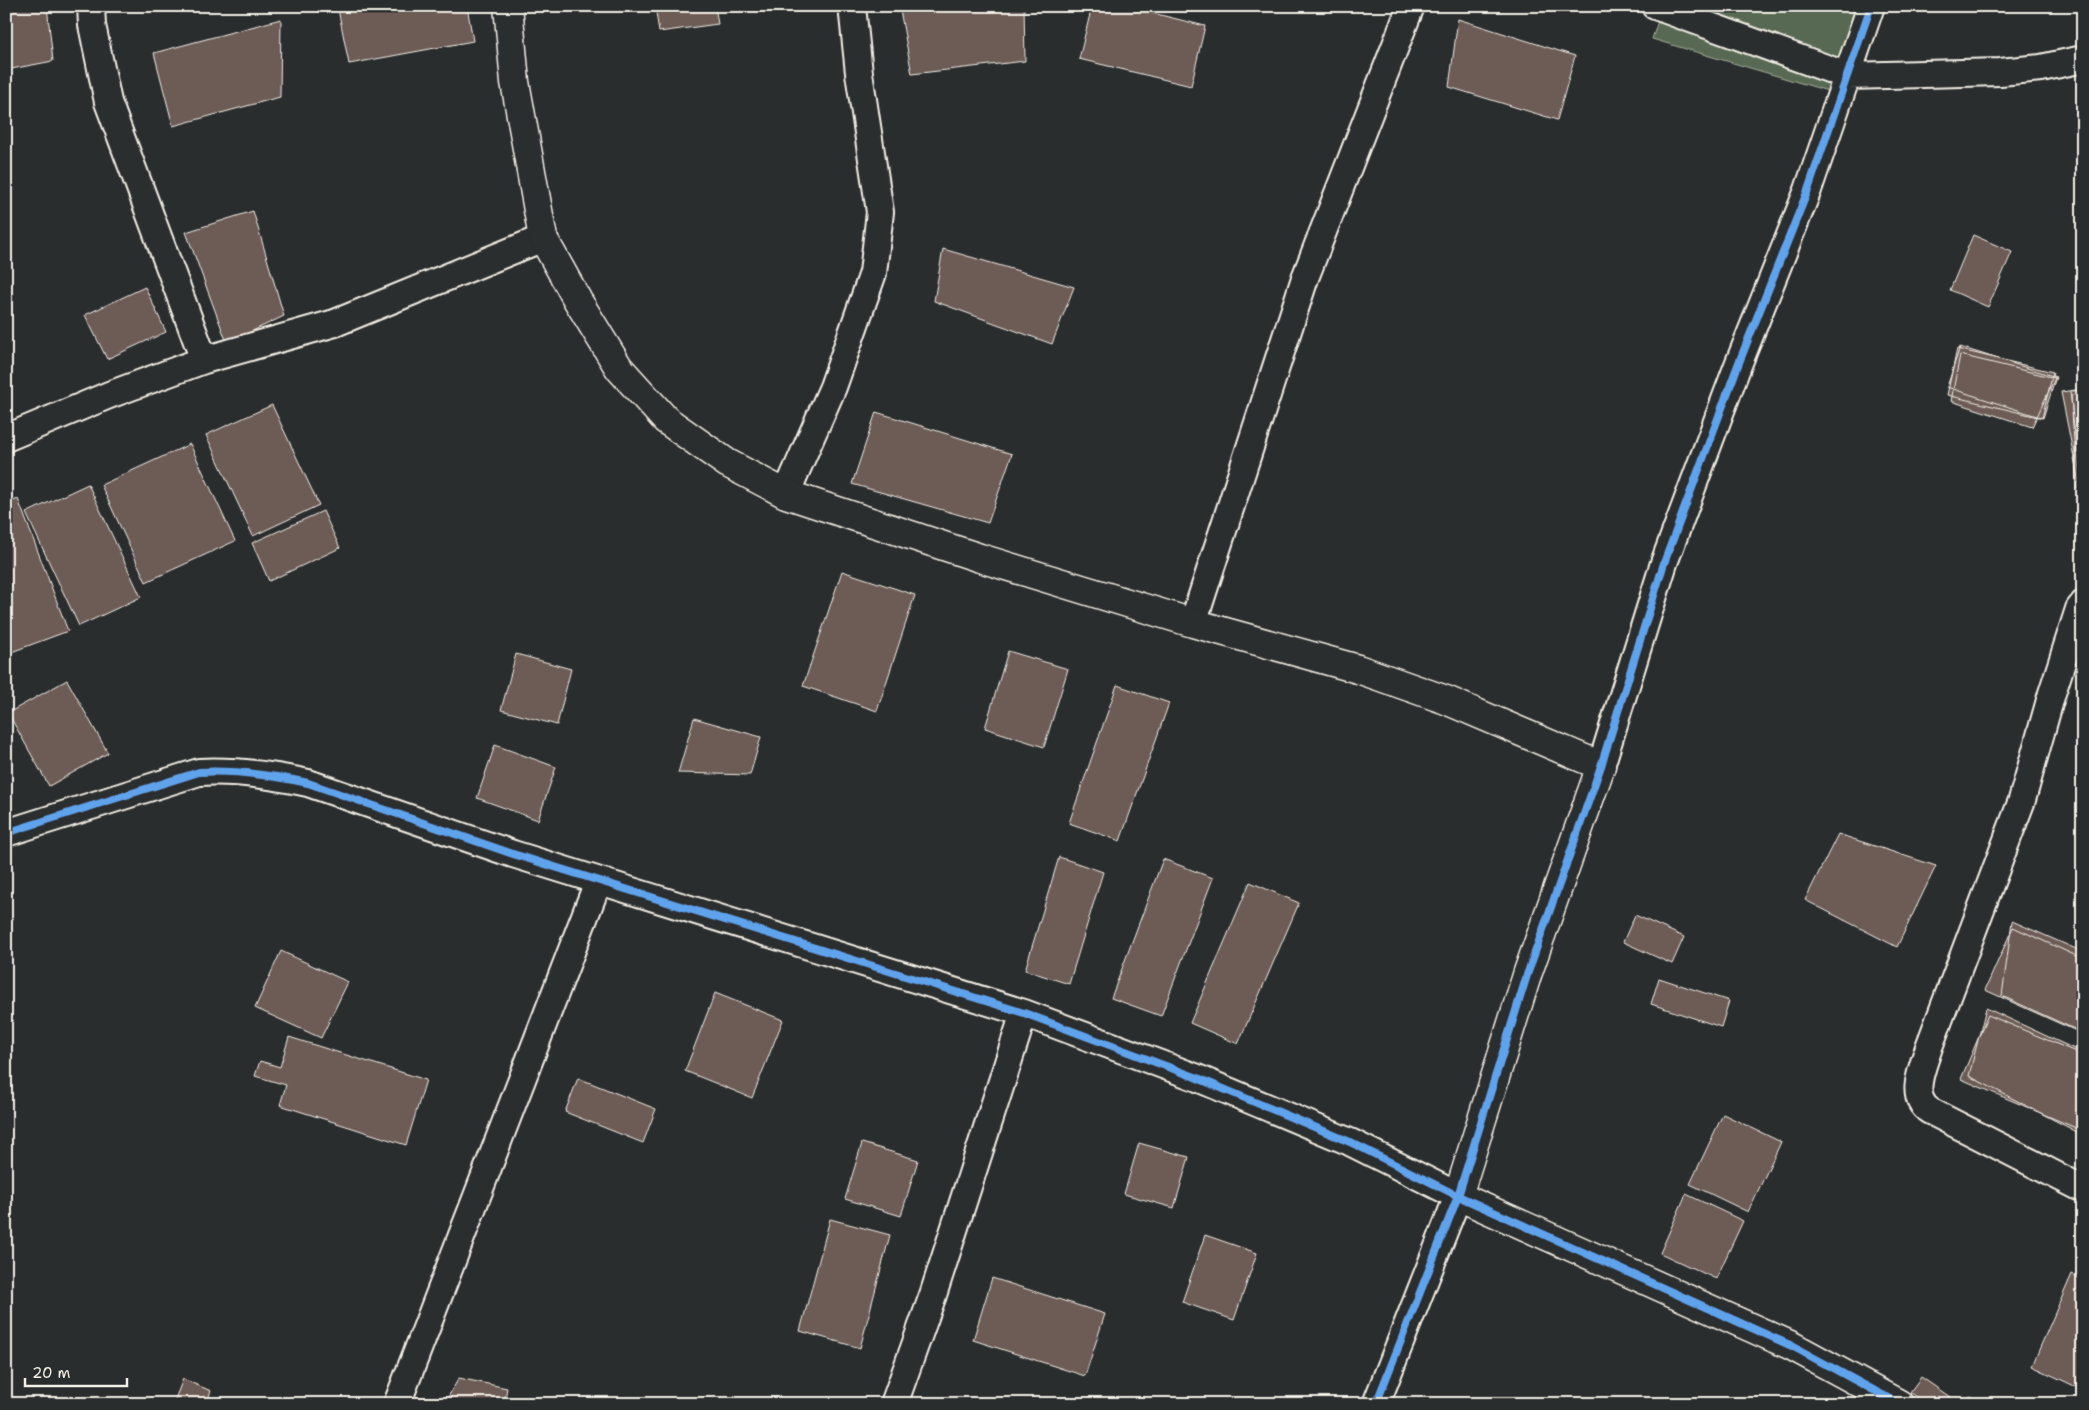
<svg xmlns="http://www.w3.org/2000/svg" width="2089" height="1410" font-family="'Shantell Sans',sans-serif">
  <rect width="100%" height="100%" fill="#2a2d2e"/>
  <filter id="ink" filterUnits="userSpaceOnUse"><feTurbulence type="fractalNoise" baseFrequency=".02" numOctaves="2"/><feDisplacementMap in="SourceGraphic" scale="10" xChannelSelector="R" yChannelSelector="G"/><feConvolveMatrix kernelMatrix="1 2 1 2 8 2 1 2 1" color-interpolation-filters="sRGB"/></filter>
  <g filter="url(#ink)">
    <!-- green -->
    <path fill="#596952" stroke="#a6ad9d" d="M1663 6H1856L1828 91 1652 39Z"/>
    <!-- building -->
    <path fill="#6d5b57" stroke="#f4f1e8" d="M14 6H47L53 61 6 70V8Z
      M355 6H467L473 41 349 64 338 9Z
      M655 6H715L718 24 659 32Z
      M933 6H1024L1025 61 912 74 900 10Z
      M1092 6H1124L1205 26 1191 86 1079 59Z
      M281 19 280 97 173 126 154 53Z
      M1458 19 1575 56 1557 120 1449 87Z
      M253 211 284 316 227 343 186 232Z
      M1973 235 2012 252 1988 307 1950 290Z
      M943 249 1074 287 1052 344 934 301Z
      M145 287 166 332 107 359 85 315Z
      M1960 347 2056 377 2043 418 1947 387Z
      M1957 349 2053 372 2042 418 1947 395Z
      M1960 355 2055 378 2032 427 1951 401Z
      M2083 389V498H2082L2061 392Z
      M2083 390V496H2082L2070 391Z
      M2083 394V487L2077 488 2071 395Z
      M272 405 319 505 253 536 206 435Z
      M876 412 1012 454 988 523 852 484Z
      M190 444 235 541 146 582 101 485Z
      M88 484 141 597 79 626 26 513Z
      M18 499 68 631 6 654V504Z
      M323 511 340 548 269 581 252 543Z
      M842 571 915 595 877 711 803 686Z
      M1008 651 1068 669 1044 747 985 728Z
      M516 654 571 669 557 725 501 710Z
      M67 680 108 753 49 786 8 713Z
      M1117 685 1169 703 1120 841 1069 823Z
      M694 718 761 737 750 775 678 773Z
      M495 745 556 767 538 820 477 798Z
      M1838 834 1936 866 1897 947 1805 900Z
      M1059 857 1103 872 1069 984 1025 970Z
      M1163 859 1213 878 1161 1016 1111 998Z
      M1250 882 1299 903 1238 1044 1190 1023Z
      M1635 915 1684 937 1672 964 1623 942Z
      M2012 921 2083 952V1033L2002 996Z
      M2013 927 2083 959V1034L1985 990Z
      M281 951 348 982 321 1038 255 1008Z
      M1659 978 1729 1001 1721 1027 1651 1004Z
      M715 993 783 1020 752 1098 685 1071Z
      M1986 1008 2083 1053V1135L1969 1076Z
      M1988 1015 2083 1055V1131L1961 1079Z
      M289 1037 426 1080 406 1145 280 1105 286 1085 255 1076 260 1061 280 1067Z
      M578 1078 656 1109 643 1143 565 1112Z
      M1723 1114 1781 1142 1748 1212 1690 1184Z
      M862 1143 918 1160 901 1216 845 1199Z
      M1139 1143 1189 1157 1174 1208 1124 1194Z
      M1686 1194 1743 1221 1716 1279 1660 1253Z
      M830 1219 890 1235 860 1348 800 1331Z
      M1205 1235 1257 1253 1234 1320 1182 1302Z
      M2072 1274 2083 1279V1390L2032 1366Z
      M992 1278 1105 1314 1085 1376 973 1340Z
      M1921 1377 1950 1397 1946 1404H1927L1910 1392Z
      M459 1378 507 1388 504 1404H444Z
      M183 1379 211 1391 206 1404H173Z
      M1970 1396 1983 1404H1965Z"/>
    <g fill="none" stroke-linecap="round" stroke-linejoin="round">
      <defs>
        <path id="street" d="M91 6 92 25 108 102 204 360
          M1655 6 1848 76 2000 72 2041 68 2083 59
          M6 438 109 395 204 360 335 323 543 238
          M786 494 833 387 873 273 880 212 859 73 852 6
          M2083 604 2079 609 2052 693 2022 800 1929 1047C1923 1067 1908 1097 1930 1111L2083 1189
          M1193 623 1305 278 1411 6
          M1601 766 1664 563 1738 365 1808 190 1871 6
          M6 833 199 772C237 770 271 775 308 783L513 854 1024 1013 1195 1077 1350 1142 1458 1196 1376 1404
          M397 1404 598 882
          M894 1404 933 1295 1024 1013"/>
        <path id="secondary" d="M508 6 515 82 543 238 578 301 619 368 666 420 727 463 786 494 980 558 1193 623 1358 669 1446 700 1601 766 1528 972 1458 1196 1792 1346 1899 1404"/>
      </defs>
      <!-- street casing -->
      <use href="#street" stroke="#f4f1e8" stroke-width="30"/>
      <!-- secondary casing -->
      <use href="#secondary" stroke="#f4f1e8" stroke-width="31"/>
      <!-- street -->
      <use href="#street" stroke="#2a2d2e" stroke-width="26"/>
      <!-- secondary -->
      <use href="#secondary" stroke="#2a2d2e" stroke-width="28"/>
      <defs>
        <path id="cycleway" d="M6 833 199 772C237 770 271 775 308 783L513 854 1024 1013 1195 1077 1350 1142 1458 1196 1792 1346 1899 1404
          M1376 1404 1458 1196 1528 972 1601 766 1664 563 1738 365 1808 190 1871 6"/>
      </defs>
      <!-- cycleway casing -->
      <use href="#cycleway" stroke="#2a2d2e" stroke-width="11"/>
      <!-- cycleway -->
      <use href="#cycleway" stroke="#60a3ed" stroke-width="8"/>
    </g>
  </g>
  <!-- margin -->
  <rect width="2089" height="1410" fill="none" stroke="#2a2d2e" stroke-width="25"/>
  <rect x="12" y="12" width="2064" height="1385" fill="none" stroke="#f4f1e8" stroke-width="2" filter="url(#ink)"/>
  <!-- scale -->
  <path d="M25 1378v8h102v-8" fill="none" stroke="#f4f1e8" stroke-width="2.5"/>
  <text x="32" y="1378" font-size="15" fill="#f4f1e8" stroke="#2a2d2e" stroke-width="4" paint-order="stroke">20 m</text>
</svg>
